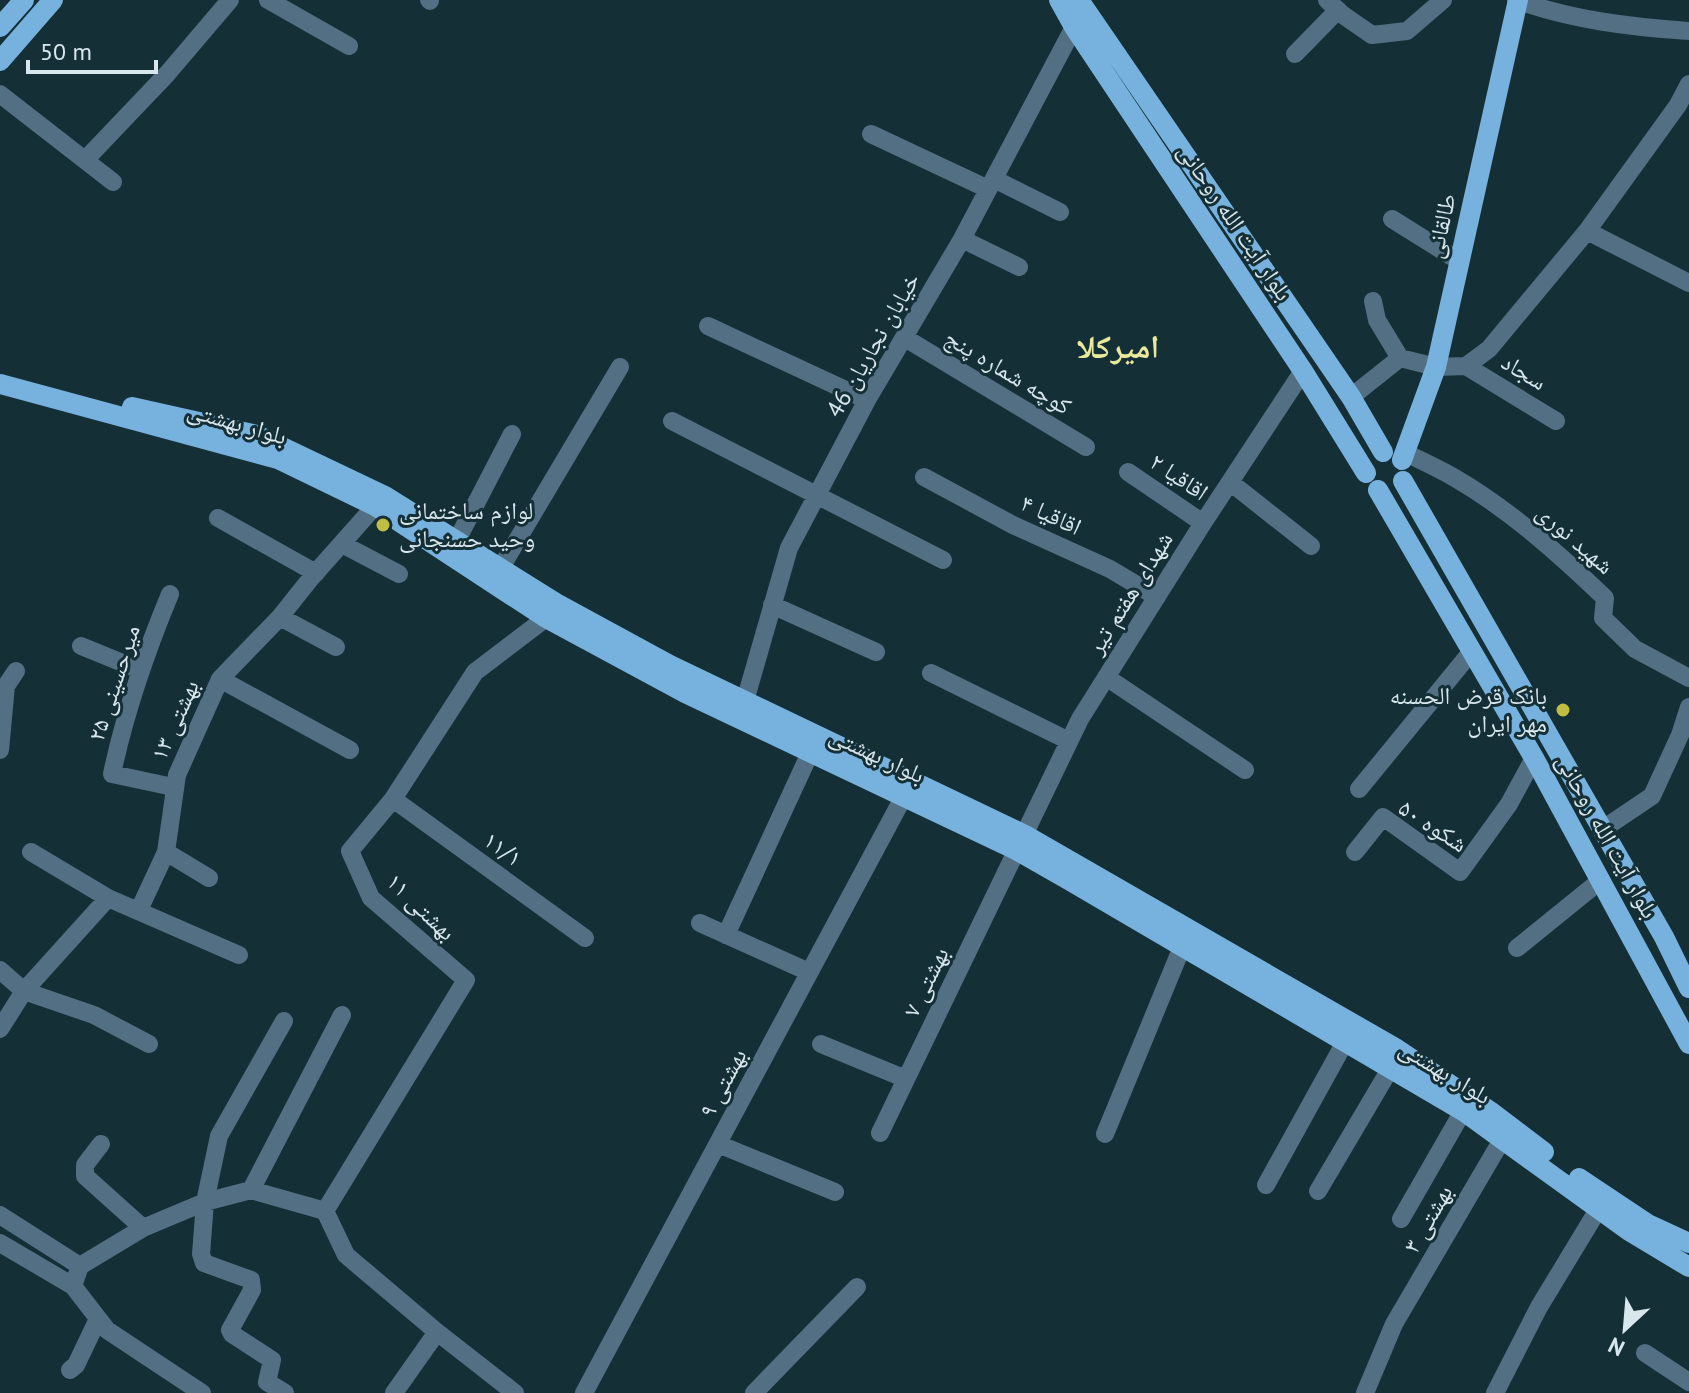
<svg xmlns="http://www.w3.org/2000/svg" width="1689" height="1393" font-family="'PT Sans','Noto Naskh Arabic',sans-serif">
  <rect width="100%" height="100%" fill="#152f37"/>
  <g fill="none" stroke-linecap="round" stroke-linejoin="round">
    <!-- minor -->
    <path stroke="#536f84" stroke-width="18" d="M268 0 349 46
      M429 0 430 1
      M1327 0 1343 15 1372 35 1407 31 1443 0
      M1516 0C1573 20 1629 27 1689 31
      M1295 54 1338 10
      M0 94 113 182
      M871 134 988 189
      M86 159 167 74 230 0
      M994 179 1060 212
      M1392 219 1459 261
      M1587 231 1689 283
      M962 239 1019 267
      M1373 301 1377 320 1400 358
      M708 326 867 400
      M905 338 1086 447
      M1466 366 1556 421
      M1351 397 1400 358 1436 367 1466 366 1489 349 1587 231 1678 105 1689 84
      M672 421 943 560
      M1406 453C1422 461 1440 469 1455 478 1510 510 1559 554 1605 598L1603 618 1635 649 1689 678
      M1128 472 1203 523
      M924 477 1013 525 1110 569 1157 597
      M1230 482 1311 546
      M218 518 316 573
      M456 542 512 434
      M342 544 399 574
      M500 569 620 367
      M170 594C146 652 125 712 112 774L173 787
      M772 605 876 652
      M280 617 336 647
      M81 646 140 670
      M931 673 1069 741
      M1106 677 1245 770
      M220 679 350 750
      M745 701 789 548 867 400 962 239 1074 27
      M0 750 6 686 16 671
      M1359 789 1472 651
      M393 799 585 938
      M1603 829 1652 796 1680 735 1689 707
      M31 852 108 898 239 955
      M166 852 209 878
      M1355 852 1383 817 1460 872 1509 804 1534 758
      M139 910 166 852 177 775 220 679 280 617 311 578 375 506
      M700 923 809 972
      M726 935 810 753
      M1517 948 1601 880
      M0 970 24 991 94 1015 149 1044
      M284 1021 219 1136 205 1202 201 1254 204 1263 251 1280 252 1290 230 1330 232 1334 272 1360 267 1382 285 1393
      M0 1029 24 991 108 898
      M821 1044 906 1079
      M880 1133 1080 719 1203 523 1303 371
      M1105 1134 1182 947
      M101 1144 85 1165V1176L143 1228
      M718 1144 835 1192
      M1266 1185 1345 1042
      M251 1190 342 1015
      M1318 1191 1390 1069
      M325 1211 466 980 371 898 350 851 393 799 475 672 546 618
      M0 1215 80 1266
      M1401 1219 1463 1111
      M0 1243 73 1286
      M1645 1353 1689 1382
      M70 1370 76 1365 98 1319
      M202 1393 107 1330 73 1286 80 1266 143 1228 205 1202 251 1190 325 1211 346 1255 437 1332 515 1393
      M394 1393 437 1332
      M584 1393 904 796
      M754 1393 857 1287
      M1365 1393 1394 1324 1503 1138
      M1495 1393 1539 1307 1599 1208"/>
    <!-- major -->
    <path stroke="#77b2de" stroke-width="20" d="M1059 0 1074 27 1303 371 1366 473
      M1079 0 1351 397 1383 452
      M0 27 24 0
      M0 61 53 0
      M0 384 278 459 375 506 546 618 685 693 1016 850 1067 879 1463 1111 1629 1231 1689 1267
      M132 407 257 435 385 496 556 603 670 665 1025 835 1397 1049 1490 1111 1544 1152
      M1402 460 1436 367 1518 0
      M1403 481 1664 937 1689 988
      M1378 490 1534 758 1689 1044
      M1579 1178 1648 1224 1689 1243"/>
  </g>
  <!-- markers -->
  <g fill="#bfbe42" stroke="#152f37" stroke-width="3">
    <circle cx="383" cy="525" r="8"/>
    <circle cx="1563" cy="710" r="8"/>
  </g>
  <g text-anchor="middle" stroke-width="6" stroke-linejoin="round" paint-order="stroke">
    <!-- street labels -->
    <g font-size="24" fill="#d8e7ec" stroke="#152f37">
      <text transform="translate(1235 222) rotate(56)" y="8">بلوار آیت الله روحانی</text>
      <text transform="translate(1441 226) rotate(-77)" y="8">طالقانی</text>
      <text transform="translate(873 345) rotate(-60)" y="8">خیابان نجاریان 46</text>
      <text transform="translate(1008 372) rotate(31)" y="8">کوچه شماره پنج</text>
      <text transform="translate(1524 372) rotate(31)" y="8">سجاد</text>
      <text transform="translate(237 423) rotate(16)" y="8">بلوار بهشتی</text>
      <text transform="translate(1179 477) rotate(34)" y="8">اقاقیا ۲</text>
      <text transform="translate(1051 515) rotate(25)" y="8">اقاقیا ۴</text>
      <text transform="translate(1575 539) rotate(41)" y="8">شهید نوری</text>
      <text transform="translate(1130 593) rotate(-58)" y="8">شهدای هفتم تیر</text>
      <text transform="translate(114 683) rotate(-72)" y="8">میرحسینی ۲۵</text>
      <text transform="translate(175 720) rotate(-66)" y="8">بهشتی ۱۳</text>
      <text transform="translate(877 755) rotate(25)" y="8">بلوار بهشتی</text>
      <text transform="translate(1433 826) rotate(33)" y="8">شکوه ۵۰</text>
      <text transform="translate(1607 836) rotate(61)" y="8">بلوار آیت الله روحانی</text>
      <text transform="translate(503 849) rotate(36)" y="8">۱۱/۱</text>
      <text transform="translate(421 907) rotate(44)" y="8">بهشتی ۱۱</text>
      <text transform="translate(926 982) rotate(-64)" y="8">بهشتی ۷</text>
      <text transform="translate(1445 1072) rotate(31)" y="8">بلوار بهشتی</text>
      <text transform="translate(723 1083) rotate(-62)" y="8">بهشتی ۹</text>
      <text transform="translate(1428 1219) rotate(-60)" y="8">بهشتی ۳</text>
    </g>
    <!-- poi labels -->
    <g font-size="24" fill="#d8e7ec" stroke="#152f37" text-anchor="start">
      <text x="399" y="519">لوازم ساختمانی<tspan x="399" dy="28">وحید حسنجانی</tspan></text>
      <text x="1547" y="704" text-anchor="end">بانک قرض الحسنه<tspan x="1547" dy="28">مهر ایران</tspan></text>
    </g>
    <!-- district labels -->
    <g font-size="32" font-weight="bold" fill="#e8e99a" stroke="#152f37">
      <text x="1118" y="358">امیرکلا</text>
    </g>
  </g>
  <!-- north arrow -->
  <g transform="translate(1625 1329) rotate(206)" stroke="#152f37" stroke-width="6" paint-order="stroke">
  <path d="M0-6L14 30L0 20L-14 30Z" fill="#d8e7ec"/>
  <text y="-12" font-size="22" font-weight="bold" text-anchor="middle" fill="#d8e7ec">N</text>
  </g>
  <!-- scale -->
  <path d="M28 60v12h128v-12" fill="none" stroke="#d8e7ec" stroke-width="4"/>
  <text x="40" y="60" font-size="24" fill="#d8e7ec" stroke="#152f37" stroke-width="6" paint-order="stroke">50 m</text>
</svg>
